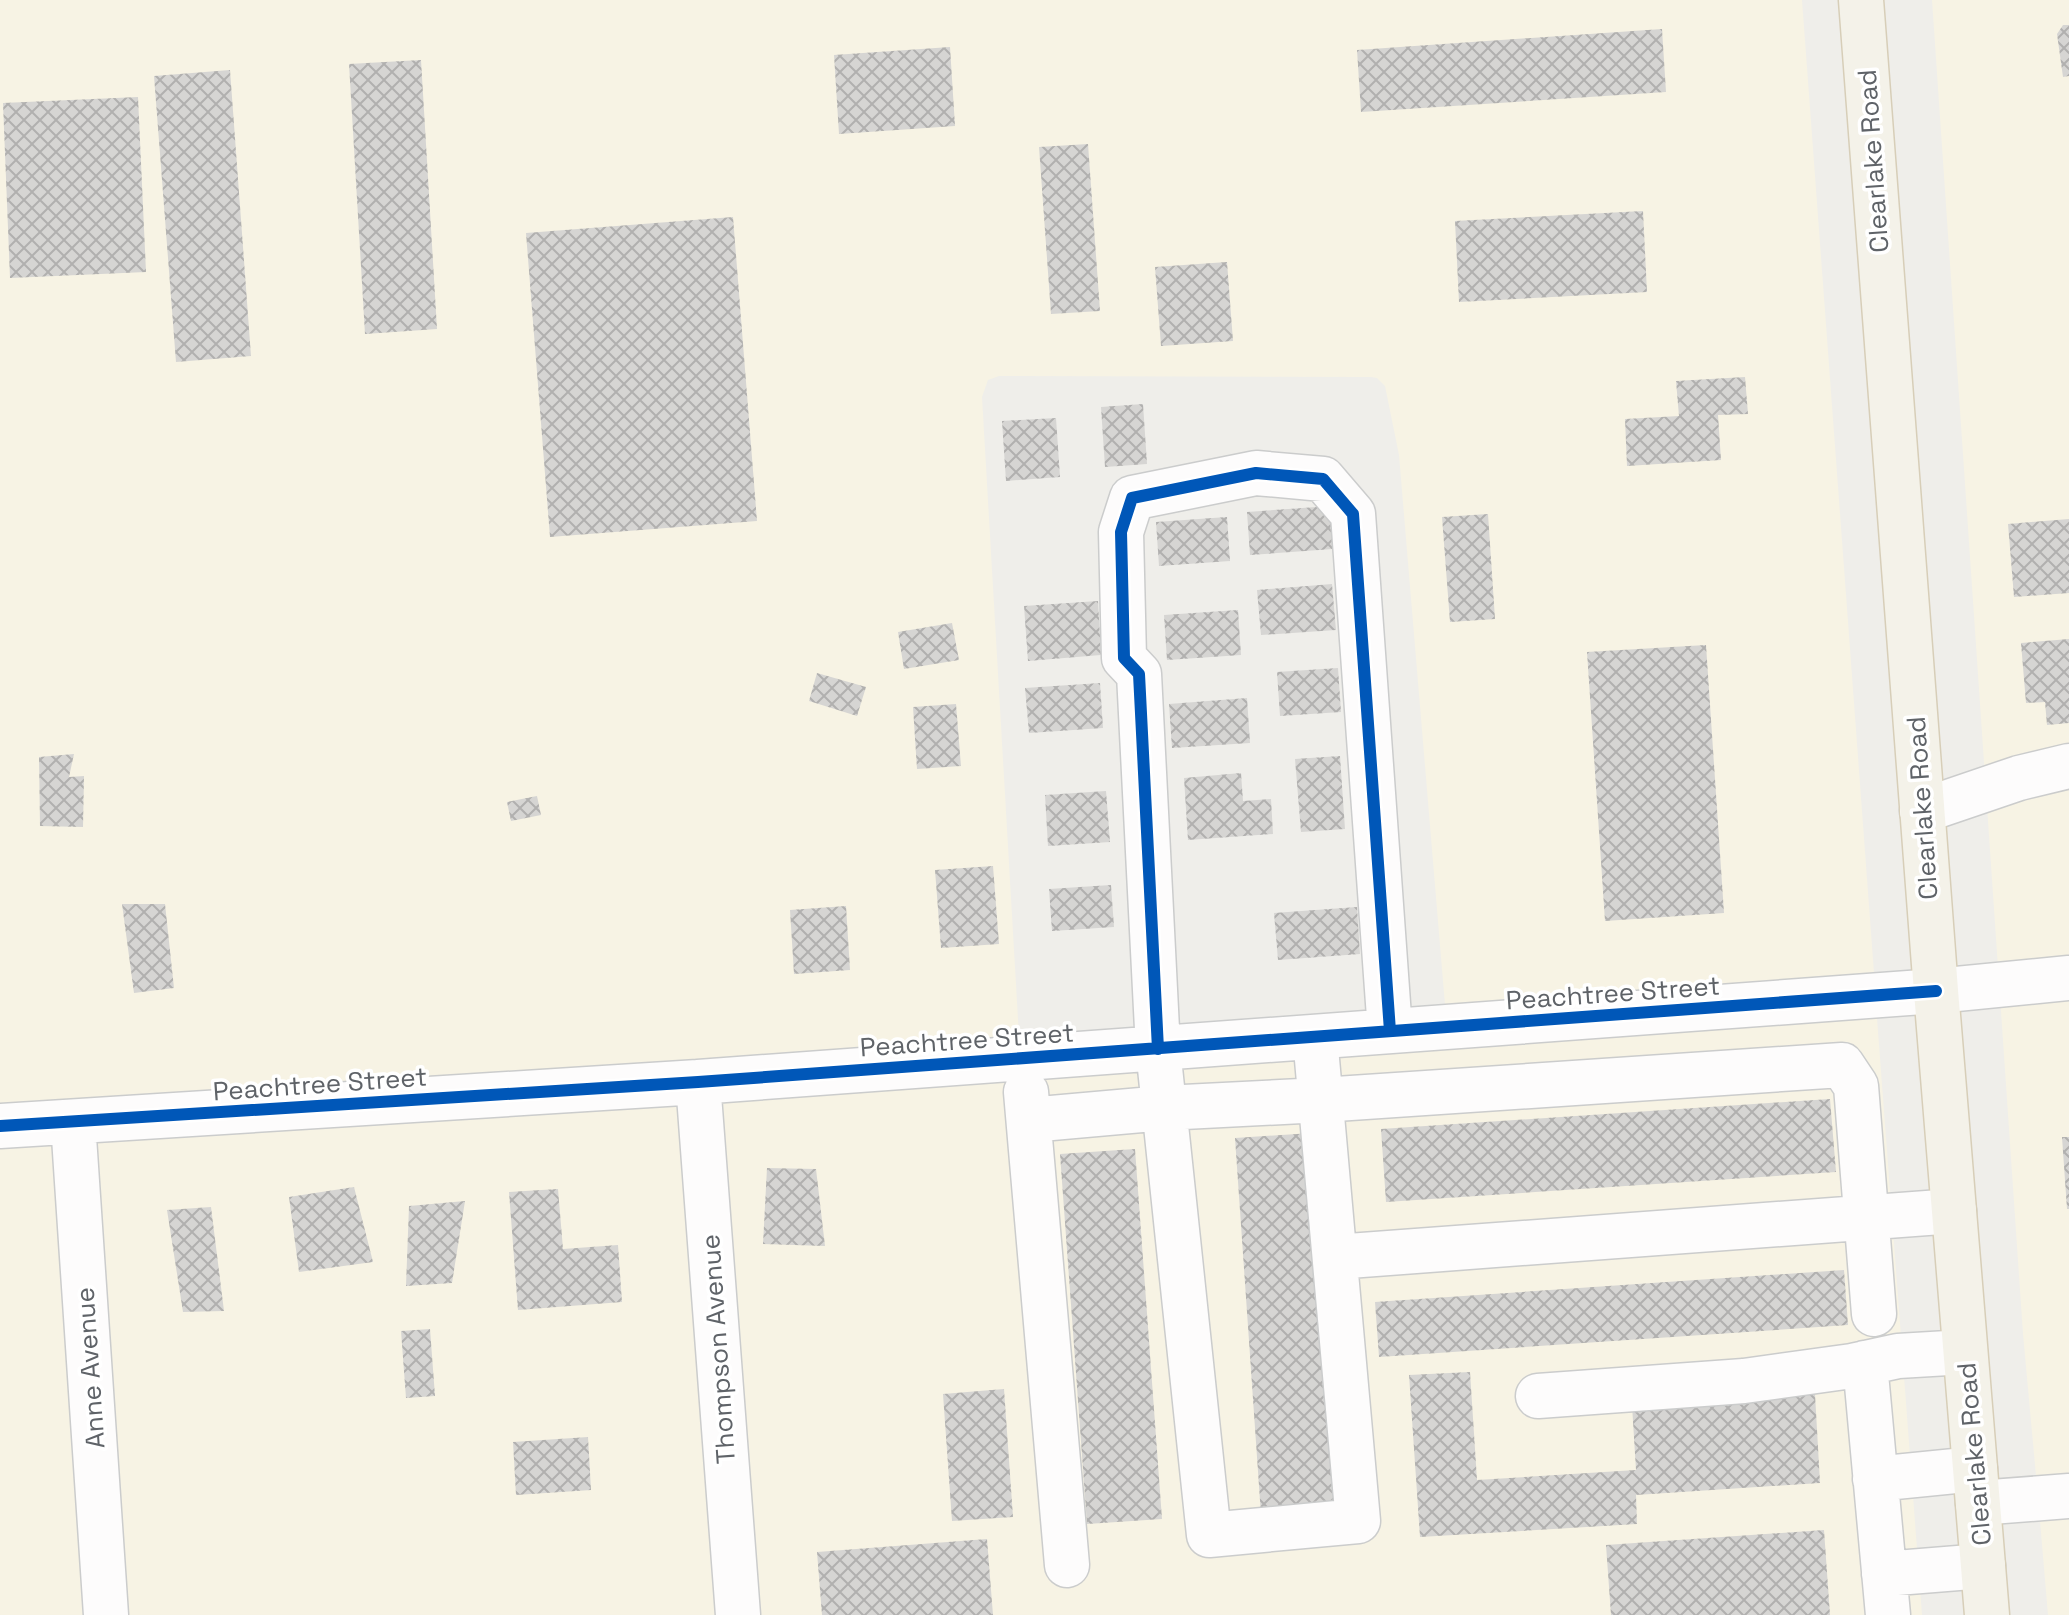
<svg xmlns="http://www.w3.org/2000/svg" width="2069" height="1615" font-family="'Space Grotesk',sans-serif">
  <defs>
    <pattern id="building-cross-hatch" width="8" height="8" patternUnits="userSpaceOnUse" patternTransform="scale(2)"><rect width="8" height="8" fill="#d6d5d3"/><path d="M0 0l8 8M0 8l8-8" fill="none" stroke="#b1b0af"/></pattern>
  </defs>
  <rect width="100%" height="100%" fill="#efeeea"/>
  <!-- commercial -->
  <path fill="#f7f3e4" d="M0 0H1802L1874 973 1445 1005 1399 455 1385 386 1377 378 1371 377 999 376 988 380 982 397 1019 1036 697 1060 0 1104Z
    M1932 0H2069V1474L2036 1476 2023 1334Z
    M1877 1018 1922 1615H758L720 1103Z
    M680 1106 718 1615H126L95 1143Z
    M55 1145 86 1615H0V1149Z
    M2069 1519V1615H2048L2040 1521Z"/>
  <!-- building -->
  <path fill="url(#building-cross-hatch)" d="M2063 25H2069V76L2063 77 2057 34Z
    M1662 29 1666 92 1361 112 1357 50Z
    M950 47 955 126 839 134 834 55Z
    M421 60 437 329 365 334 349 64Z
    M230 70 251 356 176 362 154 76Z
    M138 97 146 272 10 278 3 103Z
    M1088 144 1100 311 1051 314 1039 147Z
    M1643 211 1647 292 1459 302 1455 221Z
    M733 217 757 521 550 537 526 233Z
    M1227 262 1233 341 1161 346 1155 267Z
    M1745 377 1748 414 1718 415 1721 460 1627 466 1625 419 1679 416 1676 381Z
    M1143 404 1147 464 1105 467 1101 407Z
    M1056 418 1060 477 1006 481 1002 421Z
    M1330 506 1333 549 1250 555 1247 512Z
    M1488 514 1495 619 1450 622 1442 517Z
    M1227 517 1230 561 1159 566 1156 522Z
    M2069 519V593L2014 597 2008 524Z
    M1332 584 1336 630 1261 635 1257 590Z
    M1098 601 1101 655 1028 661 1024 606Z
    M1238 610 1241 655 1167 660 1164 615Z
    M952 623 959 660 904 669 898 632Z
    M2069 639V723L2047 725 2045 702 2026 703 2021 643Z
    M1706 645 1724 913 1605 921 1587 652Z
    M1338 668 1341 712 1280 716 1277 672Z
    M817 673 866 687 857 716 809 701Z
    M1100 683 1103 728 1029 733 1025 688Z
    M1247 698 1250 743 1172 748 1169 704Z
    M956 704 961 766 917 769 913 707Z
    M74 754 69 777 84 776 83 827 40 826 39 757Z
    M1340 756 1345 829 1301 832 1295 759Z
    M1241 773 1243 801 1271 799 1273 834 1188 840 1184 778Z
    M1106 791 1110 842 1048 846 1045 795Z
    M537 796 541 815 511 821 507 802Z
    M993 866 999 944 941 948 935 870Z
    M1111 885 1114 927 1052 931 1049 889Z
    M122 904H165L174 988 134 993Z
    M846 906 850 970 794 974 790 910Z
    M1357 907 1360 954 1278 960 1274 913Z
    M1830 1099 1836 1172 1386 1202 1381 1129Z
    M1312 1133 1339 1509 1261 1515 1235 1138Z
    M2062 1137H2069V1209H2067Z
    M1135 1149 1162 1519 1087 1524 1060 1154Z
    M767 1168 816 1169 825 1246 763 1244Z
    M354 1187 373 1262 299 1272 289 1197Z
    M558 1189 563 1249 618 1245 622 1302 518 1310 509 1192Z
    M465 1201 452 1283 406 1286 409 1206Z
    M211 1207 224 1311 183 1312 167 1210Z
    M1844 1270 1848 1325 1379 1357 1375 1302Z
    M430 1329 435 1396 406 1398 401 1331Z
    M1470 1372 1477 1480 1636 1470 1632 1405 1815 1394 1820 1483 1636 1495 1637 1524 1420 1537 1409 1375Z
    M1004 1389 1013 1517 952 1521 943 1394Z
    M588 1437 591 1490 516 1495 513 1442Z
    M1824 1530 1830 1615H1611L1606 1545Z
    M987 1539 993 1615H822L817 1552Z"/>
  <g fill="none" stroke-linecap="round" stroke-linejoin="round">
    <defs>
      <path id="minor" d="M1922 811 2019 778 2069 766
        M1315 1037 1358 1521 1209 1535 1158 1049 1139 674 1124 658 1121 532 1132 498 1256 473 1323 479 1353 514 1390 1031
        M698 1082 738 1615
        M1026 1092 1067 1565
        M1029 1120 1164 1108 1321 1100 1842 1065 1856 1086 1874 1314
        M73 1122 106 1615
        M0 1126 698 1082 1936 991 2069 978
        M1335 1257 1954 1211
        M1865 1363 1888 1615
        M1538 1396 1744 1381 1852 1366 1898 1356 1965 1352
        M1875 1479 1975 1469
        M1978 1503 2069 1496
        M1884 1574 1983 1566"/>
      <path id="major" d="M1861 0 1936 991 1987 1615"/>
    </defs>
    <!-- minor casing -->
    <use href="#minor" stroke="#cbcccc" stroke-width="47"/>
    <!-- major casing -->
    <use href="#major" stroke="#d7ceb8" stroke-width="47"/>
    <!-- minor -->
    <use href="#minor" stroke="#fdfcfc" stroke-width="44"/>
    <!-- major -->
    <use href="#major" stroke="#f4f2e9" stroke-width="44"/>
    <defs>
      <path id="cycleway" d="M1158 1049 1139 674 1124 658 1121 532 1132 498 1256 473 1323 479 1353 514 1390 1031
        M0 1126 698 1082 1936 991"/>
    </defs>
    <!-- cycleway casing -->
    <use href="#cycleway" stroke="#fff" stroke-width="17"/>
    <!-- cycleway -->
    <use href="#cycleway" stroke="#0057b8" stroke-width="12"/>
  </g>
  <g text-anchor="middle" stroke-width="7" stroke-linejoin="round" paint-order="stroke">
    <!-- street labels -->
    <g font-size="26" fill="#5f6368" stroke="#fff">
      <text transform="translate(1873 161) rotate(-94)" y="9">Clearlake Road</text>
      <text transform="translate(1922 808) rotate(-94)" y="9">Clearlake Road</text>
      <text transform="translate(1613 993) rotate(-4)" y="9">Peachtree Street</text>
      <text transform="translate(967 1040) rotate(-4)" y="9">Peachtree Street</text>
      <text transform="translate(320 1084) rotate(-4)" y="9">Peachtree Street</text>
      <text transform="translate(718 1349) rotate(-94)" y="9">Thompson Avenue</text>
      <text transform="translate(90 1368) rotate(-94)" y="9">Anne Avenue</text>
      <text transform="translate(1974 1454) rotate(-95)" y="9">Clearlake Road</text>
    </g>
  </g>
</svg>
